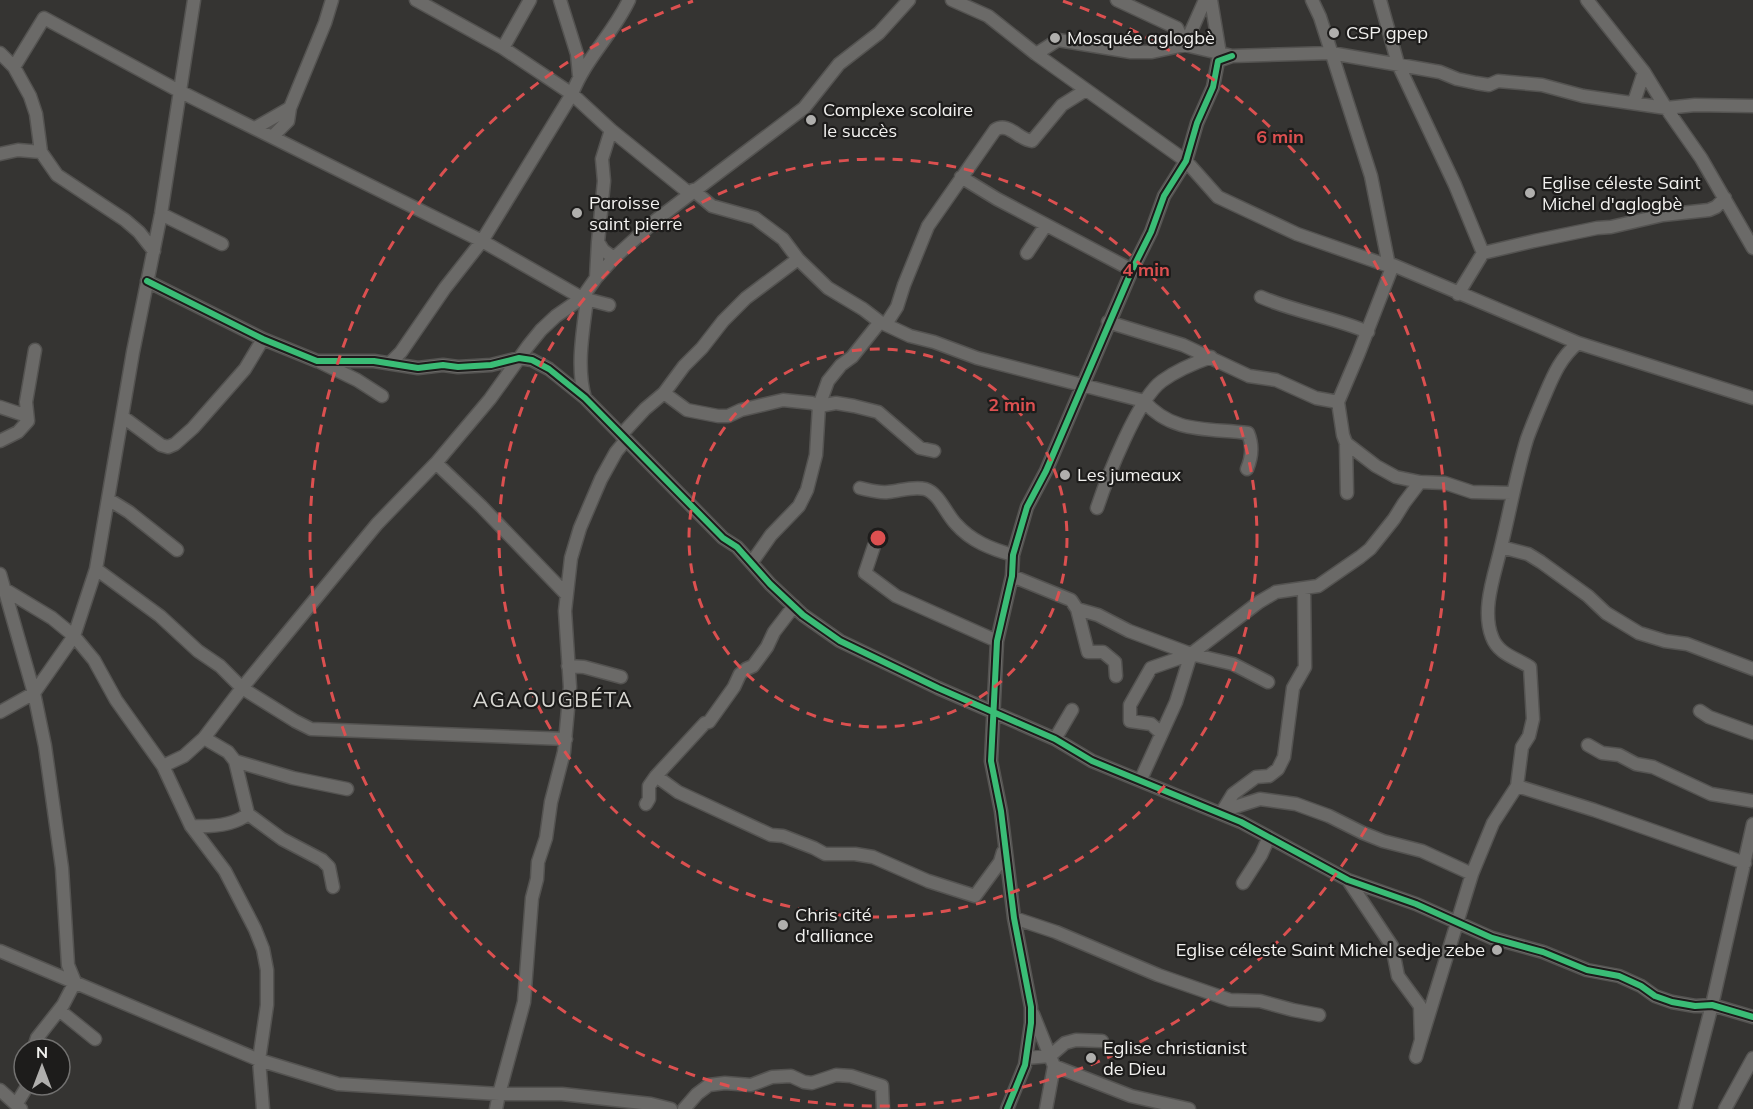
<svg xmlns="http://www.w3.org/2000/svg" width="1753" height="1109" font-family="Mulish,sans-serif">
  <rect width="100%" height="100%" fill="#353432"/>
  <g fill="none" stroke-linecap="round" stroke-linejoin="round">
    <defs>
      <path id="minor" d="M416 0 503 48 572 94 611 130 689 193
        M560 0 577 54 579 75
        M952 0 988 16 1036 54 1186 161 1218 197 1297 234 1389 266 1393 265 1578 343 1753 398
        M1117 0 1177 28 1185 45 1205 0
        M1211 0 1220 54 1218 60
        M1312 0 1320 17 1371 176 1389 266
        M1380 0 1398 64 1455 185 1483 253
        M1587 0 1644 72 1666 108 1701 158 1753 248
        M503 48 530 0
        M0 53 14 67 44 18 179 91 482 241 582 298 609 305
        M1036 54 1058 40 1131 52H1152L1185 45 1232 56 1331 53 1440 72 1457 79 1476 83 1489 85 1498 81 1542 85 1583 96 1666 108 1695 105 1753 106
        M14 67 30 96 36 114 41 152 57 175 125 220 139 232 154 251
        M1634 102 1644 72
        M255 128 290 108 325 23 332 0
        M611 130 602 159 604 181 598 242 603 250 614 258
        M273 136 288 121 290 108
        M0 154 18 150 41 152
        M961 177 997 199 1132 270
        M693 190 712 206 755 218 783 239 798 259 828 288 863 309 880 322 852 357 841 365 828 381 819 406 816 455 807 490 799 506 771 535 752 562
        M161 214 222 244
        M1027 253 1046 225
        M596 278 598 242
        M147 281 263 339 317 361H374L418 368 443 365 458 367 491 365 519 358 532 360 549 369 585 398 723 538 737 547 770 584 803 615 840 641 938 688 1055 739 1092 761 1241 822 1348 880 1416 904 1492 938 1543 952 1587 970 1619 976 1641 986 1655 996 1672 1002 1695 1006 1712 1005 1753 1017
        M1458 294 1483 253 1534 241 1597 228 1611 227 1663 215 1709 210 1716 207 1725 198
        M1261 297C1295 312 1333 317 1368 332
        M880 322 910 336 934 342 977 358 1144 401C1172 434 1209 428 1248 433 1253 445 1252 457 1247 469
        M1108 322 1183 345 1249 376 1276 380 1316 398 1338 402
        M886 324 897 307 904 285 928 226 995 130C1008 121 1019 140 1032 141L1062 105 1086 90
        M320 362 357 380 382 396
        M390 363 401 352 445 288 482 241 572 94C585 59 613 34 629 0
        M664 393 687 410 718 416H728L741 410 783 400 812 403 819 406 836 403 854 406 878 412 920 448 934 451
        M585 398C576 367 583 331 587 299
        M0 407 27 416
        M123 417 161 445 168 447 175 444 193 428 245 369 263 339
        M621 435 645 409 664 393 684 366 702 348 723 321 746 298 798 259
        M0 441 18 432 28 421 26 402 35 350
        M1346 443 1376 466 1396 477 1420 482 1445 483 1472 492 1512 493
        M436 463 481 506 566 594
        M860 488C869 490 878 493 888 492 900 491 913 486 925 489 939 493 946 514 956 524 971 541 991 549 1013 555
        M1347 493 1346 443 1343 435 1338 402 1358 355 1393 265
        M108 499 129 512 177 550
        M1097 508C1107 478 1138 398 1162 381 1177 370 1194 363 1211 357
        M874 546 865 573 896 596 997 641
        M1501 547 1528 554 1541 562 1588 596 1606 613 1639 633 1665 641 1687 644 1753 669
        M96 569 160 616 198 651 220 666 242 688 295 721 311 729 566 739
        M0 574 34 693 45 746 62 868 68 965 75 982 63 1005 37 1038 35 1044 38 1049
        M1012 576 1071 600 1077 609 1098 615 1129 631 1191 654 1259 602 1276 592 1318 586 1360 557 1370 549 1394 519 1404 503 1420 482
        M4 589 52 618 74 636 94 660 116 700 163 766 191 826 225 871 255 929 263 949 267 970V1005L259 1060 263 1109
        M1077 609 1088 652H1103L1115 662 1116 676
        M568 666 584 667 621 677
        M1700 711 1709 717 1753 733
        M0 712 34 693 74 636 96 569 133 352 161 214 194 0
        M1161 733 1151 724 1130 721V705L1151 668 1191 654
        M204 738 228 752 235 761 248 814 282 839 322 860 329 867 333 887
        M1055 739 1072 710
        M1588 745 1602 753 1619 755 1636 764 1653 767 1711 794 1753 801
        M235 761 293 778 347 789
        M163 766 184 756 204 738 242 688 377 524 436 463 490 399 528 346 541 330 556 316 582 298 596 278 614 258 656 220 804 108 839 64 879 33 909 0
        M656 776 678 792 771 835 783 836 814 848 825 854H855L873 857 928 881 975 896 1000 862 1003 852
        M1141 779 1176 702 1191 654 1233 664 1268 682
        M1517 786 1594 810 1745 863
        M646 804 649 799V786L656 776 705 723 709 722 734 687 740 674 746 669 753 666 767 647 774 632 794 606
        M1225 810 1260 799 1296 804 1329 816 1363 833 1383 841 1422 851 1472 874 1421 1040
        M1222 812 1233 794 1256 777 1269 776 1278 769 1284 757 1293 688 1305 667 1304 589
        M191 826C210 827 233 826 248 814
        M1472 874 1493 823 1517 786 1522 747 1529 736 1533 719 1530 667C1516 658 1498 654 1492 637 1481 609 1495 574 1501 547 1510 511 1516 475 1527 439 1532 425 1538 411 1544 397 1553 376 1560 358 1578 343
        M1348 880 1392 946 1398 976 1420 1006 1421 1040 1416 1057
        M1243 883 1261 855 1269 837
        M1014 918 1056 932 1158 975 1230 1000 1260 1001 1293 1010 1319 1015
        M0 951 259 1060 338 1084 499 1094H562L651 1104 671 1109
        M59 1010 95 1039
        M1033 1014 1054 1066 1131 1096 1189 1109
        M1026 1058 1050 1056 1065 1043 1076 1040 1102 1041
        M0 1090 21 1109
        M17 1103 28 1085
        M496 1109 499 1094 524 1002 532 898 537 879 538 862 546 838 551 802 564 752 570 687 565 611 571 558 580 528 601 479 616 452 626 440
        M684 1109 697 1094 709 1085 725 1083 751 1085 772 1077 791 1076 804 1082 812 1083 836 1075 851 1076 882 1086 883 1109
        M1007 1109 1025 1065 1031 1023V1007L1014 918 1001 811 991 761 997 641 1012 576 1013 555 1027 507 1046 471 1132 270 1151 232 1164 196 1186 161 1197 123 1213 87 1218 61 1232 56
        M1046 1109 1054 1066
        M1685 1109 1712 1005 1753 824
        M1725 1109 1753 1058"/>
    </defs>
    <!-- minor casing -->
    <use href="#minor" stroke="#545351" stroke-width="15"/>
    <!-- minor -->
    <use href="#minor" stroke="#6b6a68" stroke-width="12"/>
    <defs>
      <path id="cycleway" d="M147 281 263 339 317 361H374L418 368 443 365 458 367 491 365 519 358 532 360 549 369 585 398 723 538 737 547 770 584 803 615 840 641 938 688 1055 739 1092 761 1241 822 1348 880 1416 904 1492 938 1543 952 1587 970 1619 976 1641 986 1655 996 1672 1002 1695 1006 1712 1005 1753 1017
        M1007 1109 1025 1065 1031 1023V1007L1014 918 1001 811 991 761 997 641 1012 576 1013 555 1027 507 1046 471 1132 270 1151 232 1164 196 1186 161 1197 123 1213 87 1218 61 1232 56"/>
    </defs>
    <!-- cycleway casing -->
    <use href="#cycleway" stroke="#1d1c1b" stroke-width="10"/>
    <!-- cycleway -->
    <use href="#cycleway" stroke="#3abd76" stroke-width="6"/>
  </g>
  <!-- distance rings -->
  <g fill="none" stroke="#dc5050" stroke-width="3" stroke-dasharray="10 8">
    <circle cx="878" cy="538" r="189"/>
    <circle cx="878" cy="538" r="379"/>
    <path d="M1063 1A568 568 0 1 1 693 1"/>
  </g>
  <!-- markers -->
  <g fill="#b0afad" stroke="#1d1c1b" stroke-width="2">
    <circle cx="1334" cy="33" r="6"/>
    <circle cx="1055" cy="38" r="6"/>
    <circle cx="811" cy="120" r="6"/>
    <circle cx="1530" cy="193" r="6"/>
    <circle cx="577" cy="213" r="6"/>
    <circle cx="1065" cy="475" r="6"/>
    <circle cx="783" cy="925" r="6"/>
    <circle cx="1497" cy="950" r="6"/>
    <circle cx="1091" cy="1058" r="6"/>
  </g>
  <g text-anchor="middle" stroke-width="4.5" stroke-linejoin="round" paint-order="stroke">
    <!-- poi labels -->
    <g font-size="18" fill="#f2f1ef" stroke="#1d1c1b" text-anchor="start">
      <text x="1346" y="39">CSP gpep</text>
      <text x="1067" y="44">Mosquée aglogbè</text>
      <text x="823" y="116">Complexe scolaire<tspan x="823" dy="21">le succès</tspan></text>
      <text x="1542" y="189">Eglise céleste Saint<tspan x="1542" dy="21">Michel d'aglogbè</tspan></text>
      <text x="589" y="209">Paroisse<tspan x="589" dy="21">saint pierre</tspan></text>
      <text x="1077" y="481">Les jumeaux</text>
      <text x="795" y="921">Chris cité<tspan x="795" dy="21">d'alliance</tspan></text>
      <text x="1485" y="956" text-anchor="end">Eglise céleste Saint Michel sedje zebe</text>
      <text x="1103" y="1054">Eglise christianist<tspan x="1103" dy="21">de Dieu</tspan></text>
    </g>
    <!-- quarter labels -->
    <g font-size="21" letter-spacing="1.5" fill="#d8d7d2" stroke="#1d1c1b">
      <text x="553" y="707">AGAOUGBÉTA</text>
    </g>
  </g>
  <circle cx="878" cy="538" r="9" fill="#dc5050" stroke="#1d1c1b" stroke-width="3"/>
  <g font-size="18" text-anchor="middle" font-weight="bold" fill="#dc5050" stroke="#1d1c1b" stroke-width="4.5" stroke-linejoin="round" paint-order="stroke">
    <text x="1280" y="143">6 min</text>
    <text x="1146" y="276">4 min</text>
    <text x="1012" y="411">2 min</text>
  </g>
  <!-- north arrow -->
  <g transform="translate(42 1067)"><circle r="28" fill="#1d1c1b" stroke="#727170" stroke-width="1.5"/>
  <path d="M0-4.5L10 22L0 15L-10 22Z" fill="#b0afad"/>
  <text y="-9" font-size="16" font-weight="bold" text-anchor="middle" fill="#f2f1ef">N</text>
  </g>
</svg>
